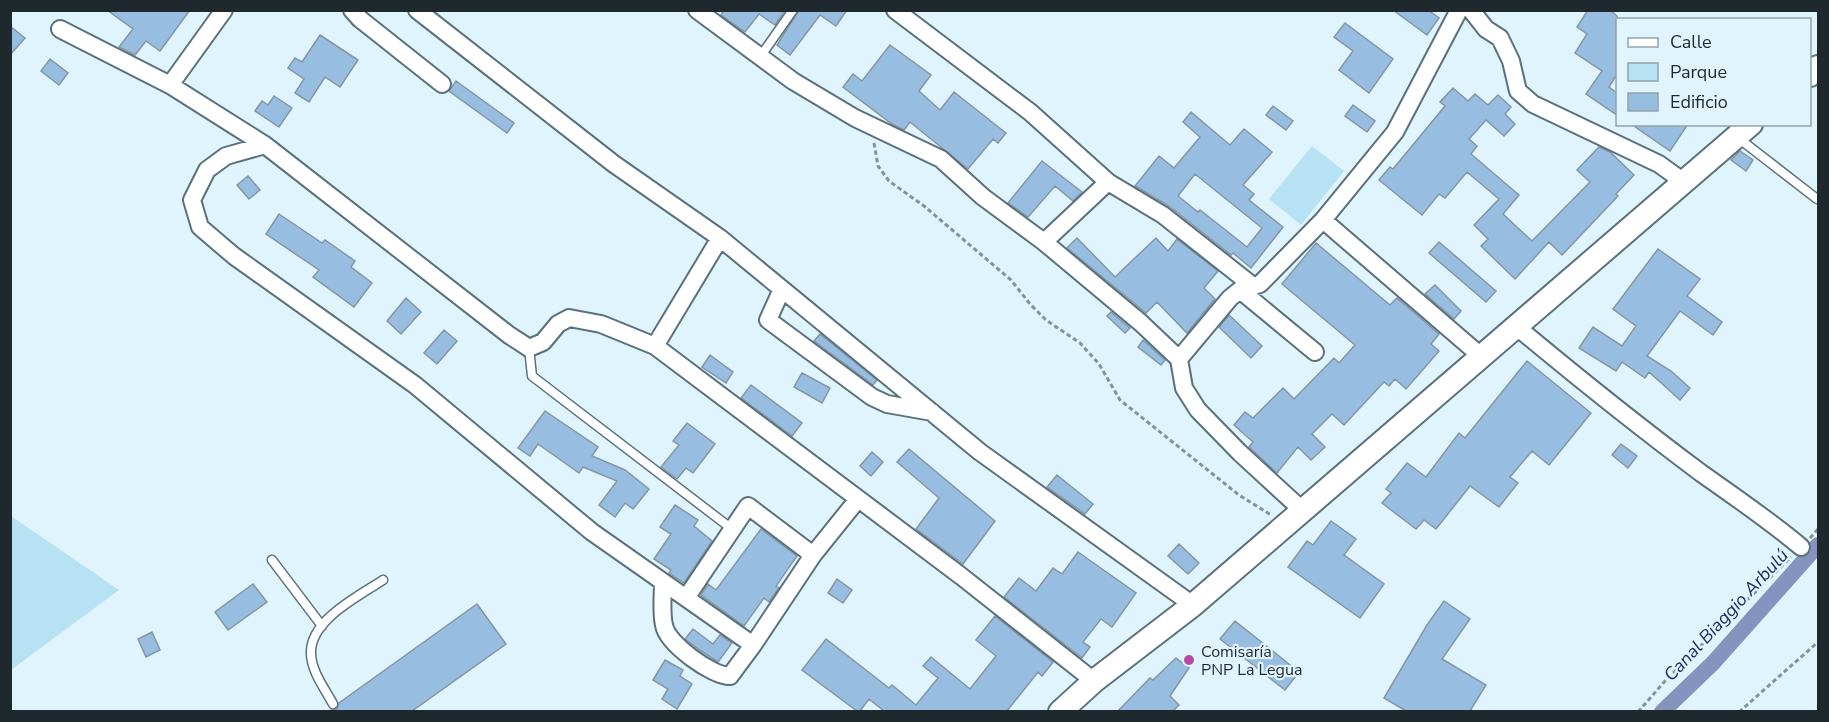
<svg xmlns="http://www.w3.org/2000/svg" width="1829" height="722" font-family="'Nunito Sans',sans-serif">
  <rect width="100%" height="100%" fill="#dff4fd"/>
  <!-- green -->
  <path fill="#b7e2f4" d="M1312 146 1344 171 1301 225 1269 199Z
    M11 516 119 590 11 670H10Z"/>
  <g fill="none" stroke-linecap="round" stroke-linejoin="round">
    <!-- canal -->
    <path stroke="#8494be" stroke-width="16" d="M1662 712 1713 663 1818 545"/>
  </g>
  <!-- building -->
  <path fill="#97bde1" stroke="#8496a6" stroke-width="1.5" fill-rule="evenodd" d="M107 10H190L160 51 146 41 135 55 119 47 133 29Z
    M724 10H785L775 25 759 14 745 32 721 15Z
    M799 10H847L836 26 820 15 790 55 777 45Z
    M1393 10H1428L1439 18 1427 35Z
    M1588 10H1610L1617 16V74L1609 87 1617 93V115L1586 94 1602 71 1575 53 1587 34 1577 27Z
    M1345 23 1393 59 1369 93 1339 70 1353 51 1334 37Z
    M10 26 25 38 10 55Z
    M320 35 358 60 340 87 325 77 309 102 295 93 304 79 288 68 295 58 302 62Z
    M890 45 931 75 919 91 940 110 954 92 1006 133 998 143 993 139 968 169 910 122 904 130 892 124 843 87 853 74 862 81Z
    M50 59 68 73 59 85 41 71Z
    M456 81 514 123 507 133 449 91Z
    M1453 88 1468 101 1475 94 1488 105 1498 95 1511 107 1505 114 1515 124 1504 136 1486 120 1469 139 1477 146 1471 154 1519 195 1503 214 1532 241 1590 182 1577 170 1599 147 1610 152 1634 175 1616 194 1618 196 1562 255 1549 242 1515 279 1481 246 1488 239 1474 225 1499 199 1467 172 1445 198 1439 194 1422 215 1379 180 1390 167 1393 169 1445 106 1440 102Z
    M274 96 292 108 279 127 255 111 262 101 268 105Z
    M1353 105 1375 121 1367 132 1345 116Z
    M1273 106 1293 121 1286 130 1266 115Z
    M1191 112 1230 145 1244 129 1272 152 1243 185 1254 194 1249 200 1283 227 1251 268 1233 253 1231 255 1169 206 1135 186 1159 156 1174 168 1200 137 1183 122ZM1195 174 1262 228 1247 247 1200 210 1198 212 1178 196Z
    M1631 124H1688L1670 151Z
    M1740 151 1753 160 1746 171 1731 160Z
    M1042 161 1082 192 1073 201 1055 186 1028 217 1008 203Z
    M248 176 260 190 249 199 237 185Z
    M279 214 322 243 325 240 355 261 351 267 372 283 354 307 313 277 319 270 266 234Z
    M1077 238 1115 277 1156 238 1168 251 1177 239 1218 271 1204 288 1215 299 1187 333 1157 302 1146 313 1067 248Z
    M1439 242 1496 291 1486 302 1429 253Z
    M1316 243 1390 305 1397 298 1439 334 1431 344 1439 351 1406 389 1395 379 1389 386 1384 382 1344 425 1332 414 1312 434 1325 447 1311 460 1298 447 1277 473 1249 447 1253 442 1234 425 1245 412 1253 418 1283 388 1294 399 1334 358 1339 363 1355 345 1282 284Z
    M1658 249 1700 279 1687 296 1722 322 1713 335 1680 311 1647 356 1671 371 1690 388 1680 400 1649 372 1645 378 1622 362 1616 371 1579 348 1593 327 1622 346 1636 326 1613 309Z
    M1435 285 1461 311 1454 319 1425 294Z
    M406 298 421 312 401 334 387 321Z
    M1111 312 1130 328 1125 333 1107 316Z
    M1229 315 1262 346 1251 358 1219 327Z
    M444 330 457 341 437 364 424 353Z
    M820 334 877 380 873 385 814 341Z
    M1143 340 1165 360 1161 365 1138 347Z
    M710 355 733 372 726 383 702 367Z
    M1527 361 1591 413 1549 465 1532 451 1510 477 1518 483 1499 507 1470 486 1436 529 1424 520 1416 529 1382 503 1391 493 1386 489 1407 463 1426 477 1459 433 1465 438Z
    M802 373 830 388 822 403 794 387Z
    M751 385 802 423 792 436 741 398Z
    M545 411 598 447 592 456 625 470 649 489 633 509 625 503 615 517 599 505 617 481 583 467 579 473 538 444 530 456 518 448Z
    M687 423 715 444 693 473 686 468 677 479 661 467 679 445 673 441Z
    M1621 444 1637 456 1628 468 1612 455Z
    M909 449 995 521 963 564 916 529 939 498 897 462Z
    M872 452 883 462 871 476 860 466Z
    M1057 475 1093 504 1085 514 1047 487Z
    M675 505 698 520 694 526 712 541 684 583 669 573 671 570 654 559 671 534 660 527Z
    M1331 521 1356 539 1344 555 1384 584 1360 618 1288 567 1307 541 1313 545Z
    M761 529 797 556 776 586 779 588 769 602 764 598 744 626 701 595 708 584 716 590Z
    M1179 544 1199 563 1188 574 1168 556Z
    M1078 552 1136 593 1112 627 1101 619 1083 642 1090 647 1082 658 1004 597 1019 578 1036 591 1053 568 1062 574Z
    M837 579 852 590 843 603 828 593Z
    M253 584 267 602 228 630 215 612Z
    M1444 601 1470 619 1442 659 1486 685 1470 711H1406L1384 698 1427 625Z
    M477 604 506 644 412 711H327L337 709 339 703Z
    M995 616 1053 662 1042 676 1038 672 1007 711H884L869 699 860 711H857L802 670 826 639 889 688 892 685 916 705 938 678 923 666 931 657 970 689 996 656 976 640Z
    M1235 621 1299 672 1285 690 1220 639Z
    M693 629 713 644 720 635 732 643 718 662 698 649 685 639Z
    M152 632 160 650 146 657 138 639Z
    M1176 658 1189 668 1170 696 1179 705 1173 711H1118L1150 678 1153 680Z
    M665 660 683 670 680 676 692 684 677 709 662 699 668 689 653 680Z"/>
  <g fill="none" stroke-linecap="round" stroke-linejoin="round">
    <defs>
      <path id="service" d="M760 57 793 10
        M1737 137 1817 199
        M529 348 532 376 732 529
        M272 560 322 626
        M333 704C325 689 311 671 311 653 310 620 359 596 383 580"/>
      <path id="minor" d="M352 10 360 19 442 84
        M417 10 614 164 720 238 980 452 1193 605
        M697 10 793 81 855 118 941 159 983 197 1044 242 1141 323 1179 359 1184 388 1198 410 1240 453 1302 510
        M895 10 1030 112 1108 182 1163 215 1253 286
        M1471 10 1486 29 1500 38 1511 61 1518 91 1533 104 1659 164 1684 182
        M60 29 170 85 265 145 509 335 529 348 543 342 558 324 569 318 601 324 655 346 961 576 1094 681
        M170 85 224 10
        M265 145 226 156 207 170 192 200 200 227 234 256 415 385 592 532 753 645
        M1323 220 1482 357
        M1044 242 1108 182
        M782 289 768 320 872 397 887 404 932 412
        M1240 290 1315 352
        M1517 327C1577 377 1638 426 1701 473 1735 497 1769 520 1801 547
        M655 346 720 238
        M1179 359 1230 298 1240 290 1260 284 1323 220 1395 132 1459 10
        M663 582C663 596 661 612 664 625 667 644 712 676 730 676L753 645 813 555 858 499
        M686 598 748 506 813 555"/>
      <path id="secondary" d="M1810 75 1818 67
        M1060 712 1094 681 1193 605 1751 124"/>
    </defs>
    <!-- service casing -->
    <use href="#service" stroke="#5a717b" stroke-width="11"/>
    <!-- minor casing -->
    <use href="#minor" stroke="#5a717b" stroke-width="20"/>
    <!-- secondary casing -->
    <use href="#secondary" stroke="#5a717b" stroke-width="26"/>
    <!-- path -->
    <path stroke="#839399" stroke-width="3" stroke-dasharray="4.5 3" stroke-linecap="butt" d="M874 143 878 166 889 181 924 206 1011 280 1030 304 1046 320 1080 343 1099 364 1120 400 1239 495 1271 515
      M1810 538 1818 529
      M1638 712 1665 681 1791 557
      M1739 712 1818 642"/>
    <!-- service -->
    <use href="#service" stroke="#fff" stroke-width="8"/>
    <!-- minor -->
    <use href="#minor" stroke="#fff" stroke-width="16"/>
    <!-- secondary -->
    <use href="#secondary" stroke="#fff" stroke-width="22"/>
  </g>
  <!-- markers -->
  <circle fill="#b649a7" stroke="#dff4fd" stroke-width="2" cx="1189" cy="660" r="6"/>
  <g text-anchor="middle" stroke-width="4.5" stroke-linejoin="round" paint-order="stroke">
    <!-- poi labels -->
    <g font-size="16" fill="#1f292d" stroke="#dff4fd" text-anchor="start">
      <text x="1201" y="657">Comisaría<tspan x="1201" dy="18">PNP La Legua</tspan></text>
    </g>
    <!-- water labels -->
    <g font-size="18" font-style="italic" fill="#1d2c61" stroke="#dff4fd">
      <text transform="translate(1726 615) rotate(-47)" y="6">Canal Biaggio Arbulú</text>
    </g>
  </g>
  <!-- border -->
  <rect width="1829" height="722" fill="none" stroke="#1f292d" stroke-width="24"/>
  <!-- legend -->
  <rect x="1616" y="18" width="195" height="108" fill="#dff4fd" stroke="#92a3aa" stroke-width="1.5"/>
  <rect x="1628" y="38" width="30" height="9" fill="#ffffff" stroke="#92a3aa" stroke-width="1.5"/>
  <text x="1670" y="48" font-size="18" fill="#1f292d">Calle</text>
  <rect x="1628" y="63" width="30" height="18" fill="#b7e2f4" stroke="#92a3aa" stroke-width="1.5"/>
  <text x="1670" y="78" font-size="18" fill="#1f292d">Parque</text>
  <rect x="1628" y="93" width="30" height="18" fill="#97bde1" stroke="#92a3aa" stroke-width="1.5"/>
  <text x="1670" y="108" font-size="18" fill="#1f292d">Edificio</text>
</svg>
